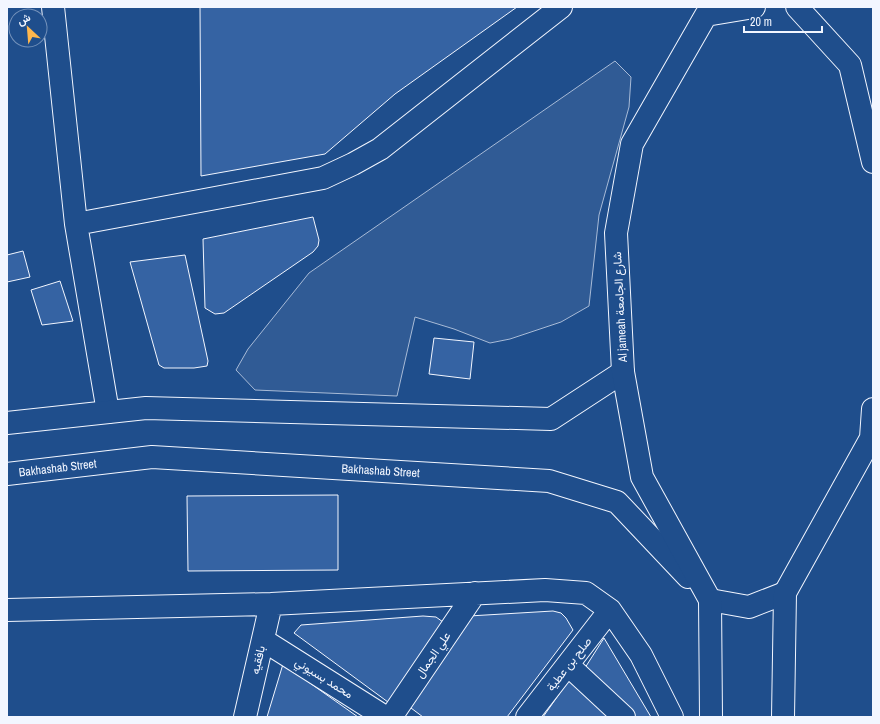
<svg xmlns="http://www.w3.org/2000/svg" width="880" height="724" font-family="'Archivo Narrow',Vazirmatn,sans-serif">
  <rect width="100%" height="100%" fill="#1f4e8c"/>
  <!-- built -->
  <path fill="#305b95" stroke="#a8bbd7" d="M615 61 631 77 629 107 599 215 589 306 561 322 510 339 490 343 454 329 415 317 397 396 255 390 236 370 248 349 309 273Z"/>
  <!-- building -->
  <path fill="#3563a3" stroke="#f2f6ff" d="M200 7H517L395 94 325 154 201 176Z
    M313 217 319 240 318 246 313 252 224 313 215 314 205 308 203 239Z
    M23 251 30 277 7 282V255Z
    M185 255 208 361 207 366 194 368H164L159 365 130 262Z
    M60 281 73 321 42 325 31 290Z
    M434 338 474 342 470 379 429 374Z
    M338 495V570L188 571 187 496Z
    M553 611 561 613 566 618 573 630 507 717H423L407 705 469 616Z
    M423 616 436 617 443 622 392 705 294 633 301 625Z
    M604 638 651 717H635L583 671Z
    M283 664 358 717H267Z
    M569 680 615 717H543Z"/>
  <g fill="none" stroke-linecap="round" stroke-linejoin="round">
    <defs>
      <path id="minor" d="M53 7 76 224 108 412
        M76 224 323 178 353 164 380 149 561 7
        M7 610 271 604 545 590 586 593 610 610 641 655 672 717
        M263 640 385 717
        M568 665 624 717
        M245 717 271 604
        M391 717 475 593
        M527 717 610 610"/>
      <g id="major">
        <path d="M797 7 850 65 873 162"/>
        <path d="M7 423 146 408 551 419 623 372"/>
        <path id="s1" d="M7 474 152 457 549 481 617 502 688 577"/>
        <path d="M710 600 749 607 785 593"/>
        <path d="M711 717 710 600 642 477 623 372 616 233 632 144 706 15 754 7"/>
        <path d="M783 717 785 593 871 438 873 409"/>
      </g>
    </defs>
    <!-- minor casing -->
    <use href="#minor" stroke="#f2f6ff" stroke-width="24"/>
    <!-- major casing -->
    <use href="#major" stroke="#f2f6ff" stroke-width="24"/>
    <!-- minor -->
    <use href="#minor" stroke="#1f4e8c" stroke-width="22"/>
    <!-- major -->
    <use href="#major" stroke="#1f4e8c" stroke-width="22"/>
  </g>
  <g text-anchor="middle" stroke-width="3" stroke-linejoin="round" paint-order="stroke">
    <!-- street labels -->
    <g font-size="12" fill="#f2f6ff" stroke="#1f4e8c">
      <text transform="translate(620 307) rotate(-93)" y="4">Al jameah شارع الجامعة</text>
      <text dy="4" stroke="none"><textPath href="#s1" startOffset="51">Bakhashab Street</textPath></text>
      <text dy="4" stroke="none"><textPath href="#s1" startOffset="375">Bakhashab Street</textPath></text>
      <text transform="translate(433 655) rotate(-56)" y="4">علي الجمال</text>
      <text transform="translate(258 660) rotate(-77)" y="4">بافقيه</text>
      <text transform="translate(569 664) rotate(-52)" y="4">صلح بن عطية</text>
      <text transform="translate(324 678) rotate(32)" y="4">محمد بسيوني</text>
    </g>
  </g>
  <!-- border -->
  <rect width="880" height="724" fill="none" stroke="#f2f6ff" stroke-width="16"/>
  <!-- north arrow -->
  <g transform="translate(28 28) rotate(334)"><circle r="19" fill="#1f4e8c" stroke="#7391ba"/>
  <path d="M0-3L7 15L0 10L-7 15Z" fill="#ffb74d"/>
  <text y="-6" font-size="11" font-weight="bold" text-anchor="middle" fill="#f2f6ff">ش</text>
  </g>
  <!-- scale -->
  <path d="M744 26v6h78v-6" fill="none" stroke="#f2f6ff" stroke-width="2"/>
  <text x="750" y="26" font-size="12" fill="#f2f6ff" stroke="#1f4e8c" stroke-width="3" paint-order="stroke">20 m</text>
</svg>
